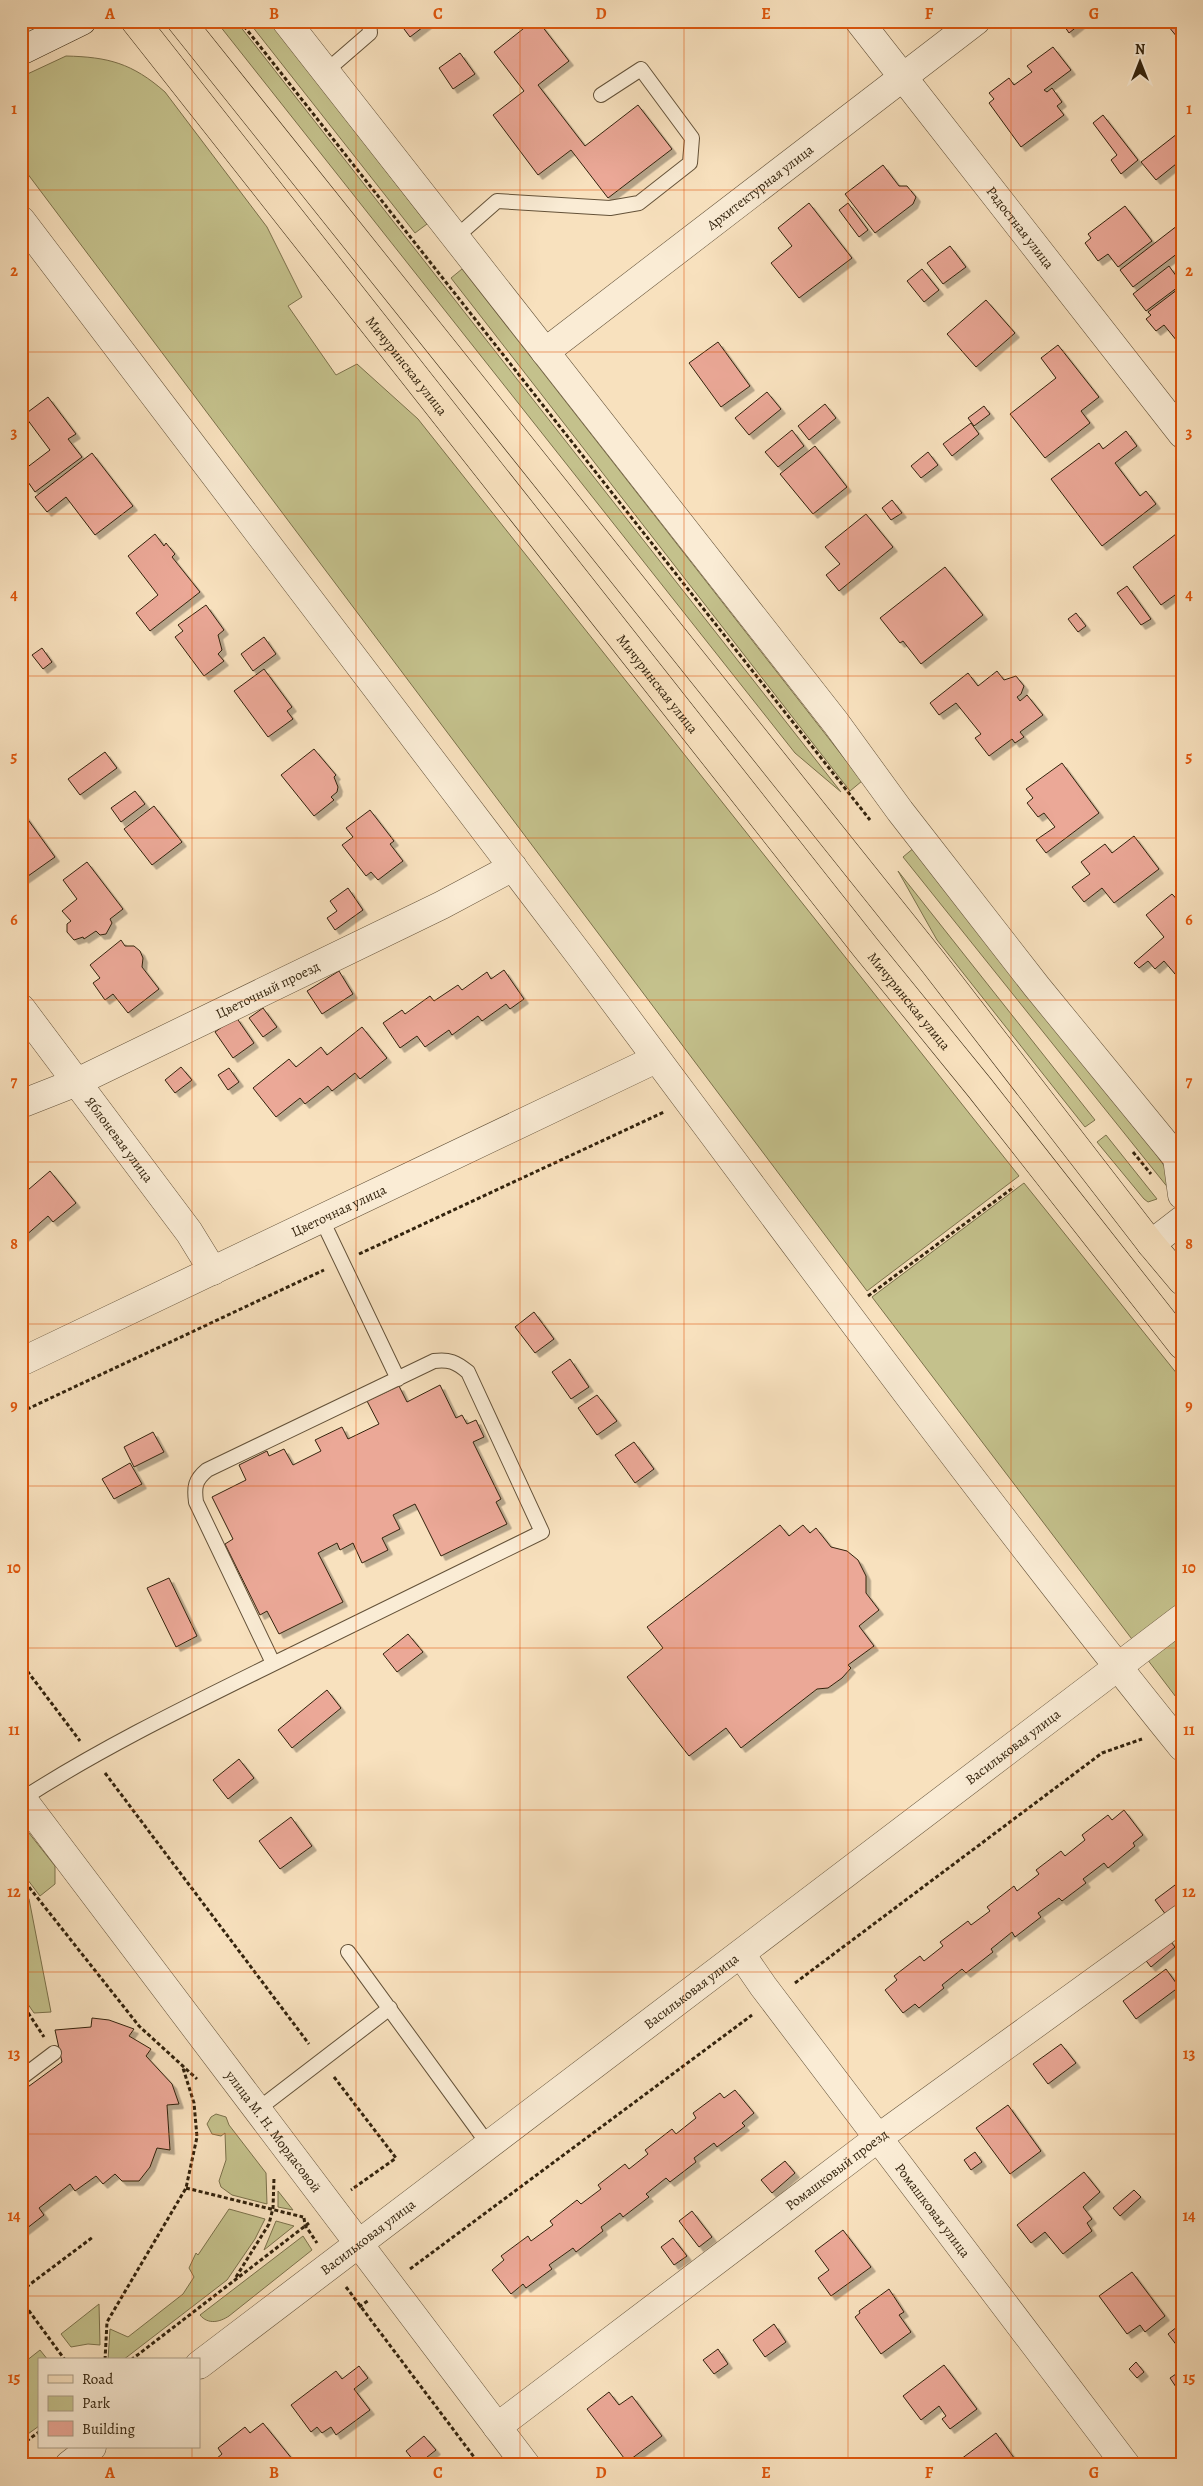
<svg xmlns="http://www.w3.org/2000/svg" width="1203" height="2486" font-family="Alegreya,serif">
  <defs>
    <filter id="shadow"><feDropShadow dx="4.5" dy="4.5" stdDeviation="0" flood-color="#0004"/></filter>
  </defs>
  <rect width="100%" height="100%" fill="#f8e1be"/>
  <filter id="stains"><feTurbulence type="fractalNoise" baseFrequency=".004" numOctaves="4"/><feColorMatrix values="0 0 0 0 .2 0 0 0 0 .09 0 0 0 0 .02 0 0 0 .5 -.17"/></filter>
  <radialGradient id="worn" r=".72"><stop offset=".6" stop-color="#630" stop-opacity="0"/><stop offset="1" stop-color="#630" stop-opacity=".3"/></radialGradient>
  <!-- green -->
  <path fill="#c4c18c" stroke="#7c724c" d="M216 21H236L841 792 795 753Z
    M248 21H270L427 224 415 233Z
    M66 56C108 57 132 63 165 92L267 227 302 297 288 306 336 375 357 364 418 419 1019 1176 867 1291 21 165V77Z
    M462 269 862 781 850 791 451 278Z
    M915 847 1126 1111 1167 1170 1169 1189 903 857Z
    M898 871 1095 1120 1085 1127 937 940Z
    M1106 1135 1157 1199 1148 1202 1144 1199 1097 1142Z
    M1024 1183 1182 1380V1705L872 1297Z
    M21 1823 55 1866V1884L40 1896 21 1871Z
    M21 1888 29 1899 51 2012 34 2013 21 1994Z
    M216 2114 226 2117 229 2125 266 2173 267 2204 232 2195 221 2187 219 2181 226 2160 225 2133 221 2136 212 2134 207 2124 211 2117Z
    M278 2191 293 2210 278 2207Z
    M229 2209 265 2219 255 2239 227 2280 123 2360H108L110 2329 128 2337 183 2294 194 2277 189 2268 196 2253 198 2255Z
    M276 2221 294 2226 264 2250Z
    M303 2236 312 2250 229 2316C220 2322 208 2325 200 2315Z
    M99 2304 100 2345 88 2344 71 2347 61 2334Z
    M40 2350 48 2360H39V2426L21 2439V2365Z"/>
  <!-- building -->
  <path fill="#eba897" stroke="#33230d" filter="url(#shadow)" d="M398 21H431L410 37Z
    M533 21H538L569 61 538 85 585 146 638 105 672 149 608 198 571 150 538 175 493 115 524 91 494 52Z
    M1061 21H1084L1069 33Z
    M1164 21H1182V43Z
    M1053 47 1071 70 1044 90 1047 92 1052 88 1062 102 1057 106 1064 115 1021 147 989 103 994 99 989 93 1009 78 1014 85 1032 72 1027 66Z
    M460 53 475 74 453 89 439 68Z
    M1103 115 1138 160 1121 174 1111 160 1117 155 1093 123Z
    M1182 130V171L1176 164 1156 180 1141 162Z
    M883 165 899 186H907L916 197 913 204 875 233 845 194Z
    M809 203 852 258 799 298 771 263 792 246 778 228Z
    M848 203 868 230 859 237 839 210Z
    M1125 206 1152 241 1118 267 1108 254 1098 261 1085 243 1091 238 1088 234Z
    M1182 222V250L1133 287 1120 270Z
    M950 246 966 267 943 284 927 263Z
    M1169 266 1182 284 1146 311 1133 294Z
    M922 269 939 290 924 302 907 281Z
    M1182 286V345L1181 346 1164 325 1156 331 1146 319 1151 315 1148 312Z
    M986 300 1015 333 976 367 947 334Z
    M718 342 750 386 721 407 689 363Z
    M1058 345 1099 397 1081 411 1090 423 1045 458 1010 414 1056 378 1041 358Z
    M767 392 781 409 749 435 735 418Z
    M48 397 76 434 68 439 82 457 35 492 21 472 50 450 24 415Z
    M825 404 836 418 809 440 798 426Z
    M984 406 990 414 974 426 968 418Z
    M971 423 979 434 952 456 943 444Z
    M792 430 804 446 778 467 765 452Z
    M1126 431 1137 446 1115 463 1140 496 1146 491 1156 504 1102 546 1051 479 1099 443 1103 449Z
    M815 446 847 487 813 514 780 474Z
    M928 452 938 465 921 478 911 466Z
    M92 453 133 506 95 535 66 497 47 512 35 497Z
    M892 500 902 513 891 520 882 508Z
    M866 514 893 547 839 591 826 575 840 564 825 547Z
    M155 534 164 546 166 543 175 554 172 557 200 592 150 631 136 613 158 595 128 556Z
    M1176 534 1182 542V590L1161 605 1133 567Z
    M945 567 983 615 921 664 903 641 900 643 880 618Z
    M1127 586 1151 619 1141 625 1117 593Z
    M206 605 224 630 218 635 222 650 218 654 224 661 204 676 175 637 183 631 178 625Z
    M1076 613 1086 626 1078 632 1068 619Z
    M264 637 276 654 253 671 241 654Z
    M42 648 52 662 43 669 32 655Z
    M264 669 292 707 287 711 293 719 268 737 234 691Z
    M997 671 1004 680 1016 676 1024 686 1021 694 1017 697 1020 701 1027 695 1043 715 1020 732 1024 737 1015 743 1012 739 989 756 975 738 981 734 956 703 939 715 930 703 968 673 978 686Z
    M314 749 336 775 334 777 338 787 337 792 331 797 334 800 314 816 281 775Z
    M105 752 117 768 80 795 68 779Z
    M1062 763 1099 813 1046 853 1036 840 1055 827 1044 813 1038 817 1027 803 1033 798 1026 789Z
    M135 791 145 804 121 822 111 808Z
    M154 806 182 842 152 865 124 829Z
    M21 810 55 857 21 881Z
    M370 810 394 841 390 844 403 861 378 880 371 872 366 876 342 845 353 837 346 828Z
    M1134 836 1159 869 1114 903 1102 888 1084 902 1072 887 1090 874 1081 862 1105 844 1112 853Z
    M87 862 123 909 110 919 112 923 106 934 100 935 96 931 84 939 83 937 74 940 67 932V924L71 921 62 911 77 899 63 880Z
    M348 888 363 910 335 930 327 918 337 911 330 901Z
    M1172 894 1182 905 1181 981 1164 961 1155 969 1148 961 1139 968 1134 963 1164 937 1146 915Z
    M121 940 125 946H134L140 951 143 958 142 967 159 989 128 1013 113 994 105 1000 93 983 100 978 90 965Z
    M504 970 524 999 510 1009 506 1004 482 1021 478 1016 452 1035 449 1030 425 1047 417 1036 400 1048 383 1023 402 1010 405 1014 430 996 434 1001 458 985 462 990 487 972 491 979Z
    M339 971 353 994 322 1014 307 991Z
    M263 1008 277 1027 263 1037 249 1018Z
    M236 1017 254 1043 233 1058 215 1032Z
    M362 1027 387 1058 360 1079 355 1073 332 1091 328 1086 305 1104 300 1098 276 1117 253 1088 289 1059 296 1067 321 1047 327 1055Z
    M181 1067 192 1080 175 1093 165 1080Z
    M229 1068 239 1082 228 1090 218 1075Z
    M50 1171 76 1203 53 1222 48 1216 24 1237 21 1234V1196Z
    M534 1312 554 1339 535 1353 515 1327Z
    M570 1359 589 1387 571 1399 552 1372Z
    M440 1385 456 1418 462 1415 467 1424 476 1420 484 1437 473 1442 501 1499 496 1502 507 1524 441 1556 415 1504 393 1515 400 1529 382 1538 388 1550 362 1563 353 1543 340 1550 337 1543 318 1553 343 1602 279 1634 267 1611 260 1615 225 1544 233 1539 212 1497 246 1480 239 1465 267 1451 269 1456 284 1449 293 1465 321 1451 315 1440 342 1427 348 1439 379 1424 367 1401 399 1386 407 1402Z
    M597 1395 617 1421 597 1435 578 1408Z
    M153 1432 164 1452 134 1467 124 1447Z
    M634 1442 654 1469 635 1483 615 1455Z
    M130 1463 142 1484 114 1499 102 1479Z
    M780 1525 789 1536 803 1525 810 1533 816 1528 831 1547 847 1551 858 1560 866 1576V1593L879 1610 859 1626 874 1646 848 1665 851 1668 842 1678 828 1688 817 1689 741 1748 726 1728 689 1756 627 1677 663 1648 647 1627Z
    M169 1578 197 1636 176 1647 147 1588Z
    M408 1634 423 1652 397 1672 383 1654Z
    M327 1690 341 1708 292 1748 278 1730Z
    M239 1759 254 1778 228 1799 213 1780Z
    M1124 1810 1143 1835 1133 1843 1135 1846 1108 1868 1104 1863 1083 1879 1086 1883 1062 1901 1059 1898 1038 1913 1041 1917 1015 1937 1012 1932 991 1949 993 1952 966 1973 962 1969 942 1985 944 1988 919 2008 915 2004 903 2013 885 1990 897 1980 894 1976 920 1956 924 1961 943 1946 940 1942 968 1921 971 1925 990 1911 987 1907 1014 1886 1017 1891 1039 1874 1036 1870 1061 1851 1065 1856 1085 1840 1082 1835 1108 1815 1112 1820Z
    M291 1817 312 1846 280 1869 259 1841Z
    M1175 1885 1182 1895V1902L1166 1915 1155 1900Z
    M1167 1937 1175 1947 1151 1967 1143 1957Z
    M1166 1969 1179 1987 1136 2019 1123 2001Z
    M92 2018 109 2020 134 2029 129 2036 151 2049 146 2056 172 2084 179 2104 167 2105 170 2150 157 2148 150 2167 139 2181H122L115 2174 103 2184 96 2176 75 2191 70 2184 39 2208 44 2215 22 2232 21 2237V2092L62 2062 55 2030 91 2027Z
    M1061 2044 1076 2063 1048 2084 1033 2064Z
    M735 2090 754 2113 742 2123 745 2126 717 2147 714 2143 694 2158 696 2162 670 2182 666 2178 646 2194 649 2197 623 2217 620 2213 601 2227 603 2231 576 2252 573 2248 549 2265 552 2269 526 2288 523 2284 511 2294 492 2270 504 2260 501 2256 528 2236 531 2241 553 2225 550 2221 577 2200 581 2204 601 2189 598 2185 625 2164 629 2169 648 2154 645 2150 672 2129 676 2134 696 2118 693 2113 720 2093 724 2098Z
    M1008 2105 1041 2151 1010 2174 976 2128Z
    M975 2152 982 2162 971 2170 964 2160Z
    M785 2161 795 2173 772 2193 761 2180Z
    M1084 2172 1100 2192 1083 2207 1092 2219 1087 2223 1092 2231 1063 2254 1045 2232 1031 2243 1017 2225Z
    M1134 2190 1141 2197 1120 2216 1113 2208Z
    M692 2211 712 2237 699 2247 679 2221Z
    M843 2230 871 2267 831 2296 818 2278 829 2270 815 2251Z
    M673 2238 687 2256 674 2265 661 2247Z
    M1132 2272 1165 2316 1145 2332 1140 2325 1127 2334 1099 2296Z
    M889 2289 904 2312 899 2315 911 2332 881 2354 855 2317 860 2313 859 2311Z
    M1182 2323V2344L1178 2347 1168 2334Z
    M774 2324 786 2342 765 2357 753 2340Z
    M718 2349 728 2364 714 2374 703 2360Z
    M1136 2362 1144 2372 1137 2378 1129 2369Z
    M944 2365 977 2409 950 2429 942 2419 946 2416 939 2406 921 2420 903 2396Z
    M359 2366 368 2378 354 2389 370 2410 336 2435 331 2427 322 2433 317 2427 311 2432 291 2405 336 2371 342 2379Z
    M1182 2370V2396L1170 2378Z
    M609 2392 619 2405 632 2396 662 2436 627 2462 587 2409Z
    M263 2423 297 2465 210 2464 222 2454 218 2448 245 2427 250 2433Z
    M996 2433 1017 2462 1014 2465H953Z
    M424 2436 436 2450 417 2465 406 2451Z"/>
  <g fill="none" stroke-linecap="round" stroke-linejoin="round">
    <defs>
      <path id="lane" d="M325 72 370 33 369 21
        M456 237 497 201 610 208 639 203 690 163 692 138 641 69 601 95
        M322 1220 398 1379
        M22 1799C106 1745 194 1703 283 1659 369 1617 455 1574 542 1532L468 1372C456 1362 449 1359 434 1361L207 1470C195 1480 194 1487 196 1502L273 1663
        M348 1952 488 2144
        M21 2078 54 2053
        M257 2110 390 2008"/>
      <g id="street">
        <path d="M286 21 836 723 900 811 1037 987 1177 1158 1182 1195"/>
        <path id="s1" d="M859 21 1182 434"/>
        <path d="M21 220C206 467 395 711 581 957 779 1222 974 1489 1182 1747"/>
        <path id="s2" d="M545 352 976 21"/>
        <path id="s3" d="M21 1008 189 1232 213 1271"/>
        <path id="s4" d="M21 1104 77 1082 442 905 513 867"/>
        <path d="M1151 1244 1182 1220"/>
        <path id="s5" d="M21 1362 656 1059"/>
        <path id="s6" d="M21 1797 526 2465"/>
        <path id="s7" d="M741 1954 763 1986 1126 2465"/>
        <path id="s8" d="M199 2365 1182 1618"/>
        <path id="s9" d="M497 2427 878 2138 1182 1918"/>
        <path d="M69 2465 92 2447"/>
      </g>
      <path id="secondary" d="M21 51 82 21"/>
      <g id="primary">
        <path id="s10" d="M135 21 866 948 980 1088 1182 1345"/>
        <path d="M181 21 933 962 1151 1244 1182 1281"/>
      </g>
    </defs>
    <!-- lane casing -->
    <use href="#lane" stroke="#645239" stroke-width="16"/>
    <!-- street casing -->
    <use href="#street" stroke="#645239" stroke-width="29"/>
    <!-- secondary casing -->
    <use href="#secondary" stroke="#33230d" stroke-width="29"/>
    <!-- primary casing -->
    <use href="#primary" stroke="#33230d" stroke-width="29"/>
    <!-- path -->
    <path stroke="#33230d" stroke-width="3" stroke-dasharray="4 2.5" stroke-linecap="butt" d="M240 21 870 820
      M1133 1152 1151 1174
      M359 1254 664 1112
      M868 1296 1014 1187
      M21 1412 324 1270
      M21 1669 28 1672 80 1741
      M105 1773 309 2044
      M21 1877 139 2026 197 2079
      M795 1983 1102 1753 1142 1739
      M21 2002 44 2037
      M334 2077 396 2158 351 2190
      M186 2188 303 2217
      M304 2218 305 2225 317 2243
      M410 2269 752 2015
      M236 2277 269 2224 273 2208 274 2178
      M346 2287 480 2465
      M21 2291 93 2237
      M21 2300 65 2360
      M359 2307 369 2300
      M105 2360 107 2322 186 2188 197 2137 194 2103 182 2065
      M131 2360 309 2223
      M21 2445 39 2432"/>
    <!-- lane -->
    <use href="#lane" stroke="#faecd5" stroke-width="14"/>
    <!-- street -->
    <use href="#street" stroke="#faecd5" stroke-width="28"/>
    <!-- secondary -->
    <use href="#secondary" stroke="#faecd5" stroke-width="28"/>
    <!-- primary -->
    <use href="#primary" stroke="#f8e1be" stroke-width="28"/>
  </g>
  <!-- grid -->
  <path fill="none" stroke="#df560c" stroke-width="1" stroke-opacity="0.55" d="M192 21V2360M356 21V2465M520 21V2465M684 21V2465M848 21V2465M1011 21V2465M21 190H1182M21 352H1182M21 514H1182M21 676H1182M21 838H1182M21 1000H1182M21 1162H1182M21 1324H1182M21 1486H1182M21 1648H1182M21 1810H1182M21 1972H1182M21 2134H1182M21 2296H1182M192 2447V2465"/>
  <g text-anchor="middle" stroke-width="4" stroke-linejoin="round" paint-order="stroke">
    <!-- street labels -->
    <g font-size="14" fill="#33230d" stroke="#faecd5">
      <text dy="5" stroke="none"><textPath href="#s2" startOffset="271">Архитектурная улица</textPath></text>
      <text dy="5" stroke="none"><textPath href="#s1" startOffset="262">Радостная улица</textPath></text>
      <text dy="5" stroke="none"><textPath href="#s10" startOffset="439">Мичуринская улица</textPath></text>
      <text dy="5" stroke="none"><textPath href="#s10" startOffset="844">Мичуринская улица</textPath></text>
      <text dy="5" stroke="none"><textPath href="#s4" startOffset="272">Цветочный проезд</textPath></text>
      <text dy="5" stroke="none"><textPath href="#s10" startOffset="1249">Мичуринская улица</textPath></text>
      <text dy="5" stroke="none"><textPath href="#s3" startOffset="164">Яблоневая улица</textPath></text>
      <text dy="5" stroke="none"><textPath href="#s5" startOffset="352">Цветочная улица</textPath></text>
      <text dy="5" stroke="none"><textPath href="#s8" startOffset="1022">Васильковая улица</textPath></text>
      <text dy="5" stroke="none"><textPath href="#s8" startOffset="618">Васильковая улица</textPath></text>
      <text dy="5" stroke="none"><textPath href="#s6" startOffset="419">улица М. Н. Мордасовой</textPath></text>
      <text dy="5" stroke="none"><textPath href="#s9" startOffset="426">Ромашковый проезд</textPath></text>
      <text dy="5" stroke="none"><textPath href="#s7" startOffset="320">Ромашковая улица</textPath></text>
      <text dy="5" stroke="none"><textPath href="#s8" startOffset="212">Васильковая улица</textPath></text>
    </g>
  </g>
  <!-- margin -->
  <rect width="1203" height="2486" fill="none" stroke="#f8e1be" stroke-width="55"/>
  <!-- legend -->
  <rect x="38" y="2358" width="162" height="90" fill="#faecd5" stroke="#aa9c85"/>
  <rect x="48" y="2375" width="25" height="8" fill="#f8e1be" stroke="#aa9c85"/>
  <text x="82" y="2384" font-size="15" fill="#33230d">Road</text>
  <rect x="48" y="2396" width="25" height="15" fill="#c4c18c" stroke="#aa9c85"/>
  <text x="82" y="2408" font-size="15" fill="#33230d">Park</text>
  <rect x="48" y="2421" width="25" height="15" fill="#eba897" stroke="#aa9c85"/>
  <text x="82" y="2434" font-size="15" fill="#33230d">Building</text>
  <!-- north arrow -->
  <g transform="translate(1140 62)" stroke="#faecd5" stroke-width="4" paint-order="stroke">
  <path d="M0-4L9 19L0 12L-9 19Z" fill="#33230d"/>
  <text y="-8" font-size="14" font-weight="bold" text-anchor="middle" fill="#33230d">N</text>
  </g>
  <rect x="28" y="28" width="1148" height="2430" fill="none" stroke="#df560c" stroke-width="2"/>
  <g font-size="16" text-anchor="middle" font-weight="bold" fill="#df560c">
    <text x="110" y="19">A</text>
    <text x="274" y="19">B</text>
    <text x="438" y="19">C</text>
    <text x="601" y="19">D</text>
    <text x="766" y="19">E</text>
    <text x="929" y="19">F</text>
    <text x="1094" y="19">G</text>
    <text x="14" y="114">1</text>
    <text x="1189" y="114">1</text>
    <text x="14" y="276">2</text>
    <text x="1189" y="276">2</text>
    <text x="14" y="438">3</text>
    <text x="1189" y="438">3</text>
    <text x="14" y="600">4</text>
    <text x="1189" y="600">4</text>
    <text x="14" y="762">5</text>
    <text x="1189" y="762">5</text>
    <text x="14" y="925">6</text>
    <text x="1189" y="925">6</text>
    <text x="14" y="1087">7</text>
    <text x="1189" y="1087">7</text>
    <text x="14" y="1249">8</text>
    <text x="1189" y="1249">8</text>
    <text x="14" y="1411">9</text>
    <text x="1189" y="1411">9</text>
    <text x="14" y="1573">10</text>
    <text x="1189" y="1573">10</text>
    <text x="14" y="1735">11</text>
    <text x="1189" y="1735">11</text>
    <text x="14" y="1897">12</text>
    <text x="1189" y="1897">12</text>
    <text x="14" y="2059">13</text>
    <text x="1189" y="2059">13</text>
    <text x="14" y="2221">14</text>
    <text x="1189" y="2221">14</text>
    <text x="14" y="2383">15</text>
    <text x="1189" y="2383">15</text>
    <text x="110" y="2478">A</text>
    <text x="274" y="2478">B</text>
    <text x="438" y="2478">C</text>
    <text x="601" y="2478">D</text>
    <text x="766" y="2478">E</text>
    <text x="929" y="2478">F</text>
    <text x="1094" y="2478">G</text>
  </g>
  <rect width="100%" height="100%" filter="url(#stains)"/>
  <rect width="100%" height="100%" fill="url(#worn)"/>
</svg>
